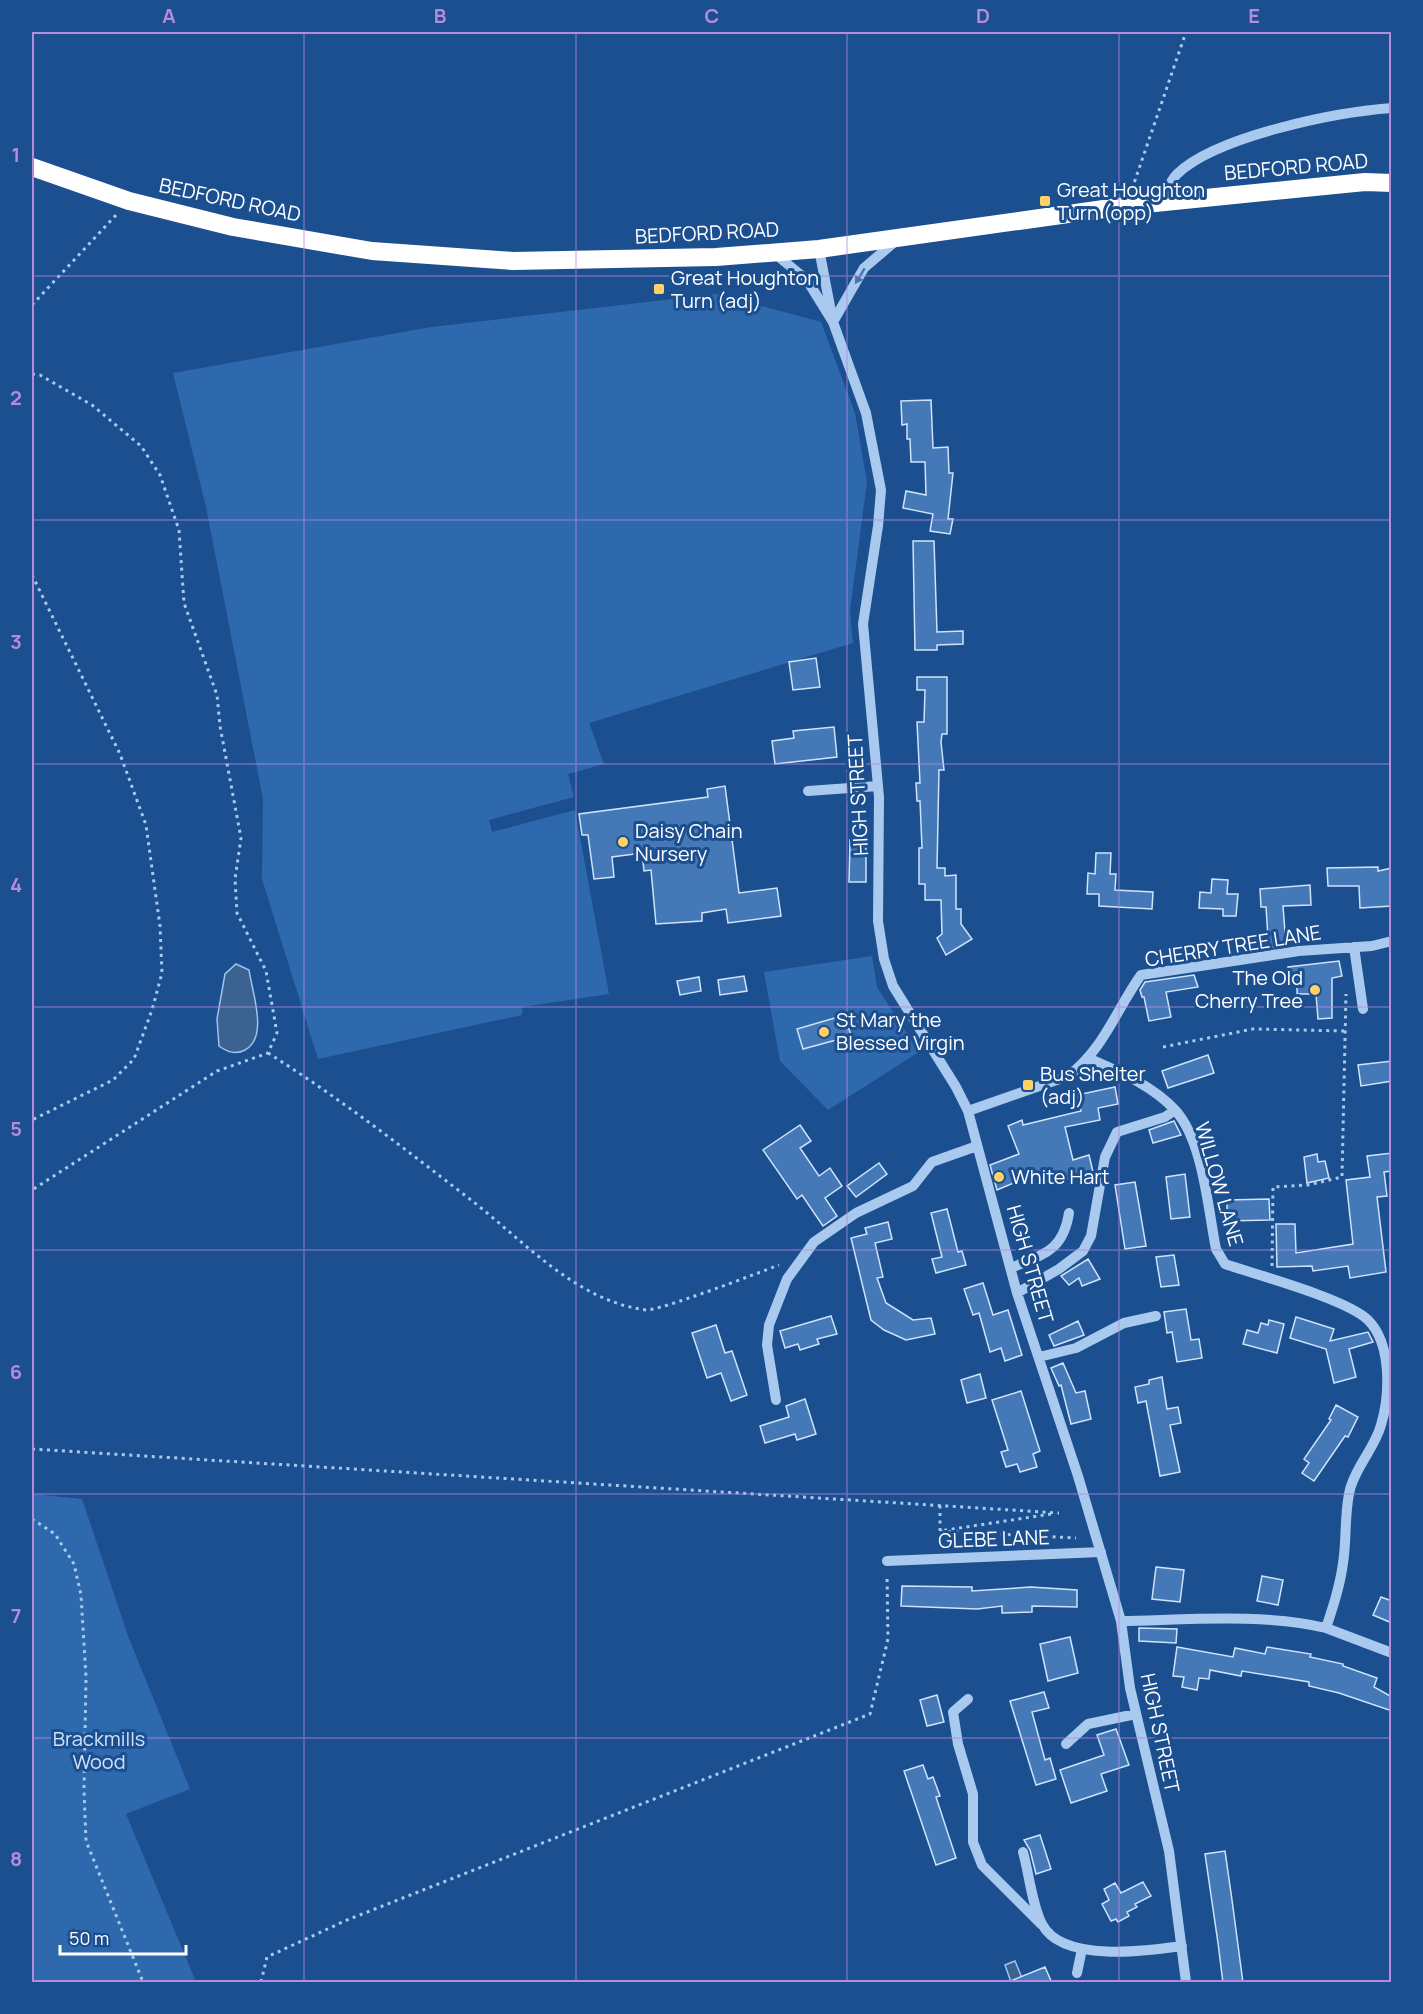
<svg xmlns="http://www.w3.org/2000/svg" width="1423" height="2014" font-family="Manrope,sans-serif">
  <rect width="100%" height="100%" fill="#1b4f8f"/>
  <!-- green -->
  <path fill="#2e69ad" d="M717 294 821 322 855 413 867 482 850 611 853 643 589 723 604 764 568 774 574 797 489 820 492 832 575 810 609 994 522 1007V1015L318 1059 262 879 263 799 206 507 173 373 431 327Z
    M872 956 877 987 919 1052 828 1110 780 1061 764 972Z
    M32 1494 82 1499 128 1636 190 1789 126 1814 196 1982H32Z"/>
  <!-- water -->
  <path fill="#3c6290" stroke="#9cc4f0" stroke-width="1.5" d="M236 964 249 970C252 992 269 1037 245 1050 236 1055 227 1052 219 1046L217 1019 225 974Z
    M1015 1961 1022 1978 1011 1982 1005 1965Z"/>
  <!-- building -->
  <path fill="#4478b7" stroke="#cfe3fa" stroke-width="1.5" d="M931 400 933 448 948 447 949 473H953L948 519H953L950 534 930 531 933 514 903 508 906 491 926 495 925 462H911L910 439H907V424L902 425 901 401Z
    M913 541H934L937 632 963 631V644L937 645V650H915Z
    M816 658 820 687 793 690 789 662Z
    M917 677H947V734H942L941 742 944 770H939L937 868H945V876L956 875V909H961V924L972 939 946 955 937 938 942 934 941 900H925V884H919V848H922L920 801H917L916 783H920L917 722H924L925 690H917Z
    M834 727 837 757 775 764 772 741 794 738 793 731Z
    M725 786 739 893 777 888 781 916 728 923 726 909 702 913V921L656 924 651 870 644 871 642 853 612 857 614 877 594 879 588 835H582L579 814 708 797 707 789Z
    M850 840H866V882H849Z
    M1096 853H1111L1110 874H1116L1115 890 1153 892 1152 909 1099 906V894H1087L1088 873 1095 874Z
    M1378 867V871L1392 868V906L1360 908 1359 886H1328L1327 868Z
    M1212 879 1228 880 1227 894H1238L1236 916H1223V909L1199 908 1200 892 1211 893Z
    M1310 885 1311 905 1283 906 1286 945 1259 949 1258 939 1268 938 1266 907H1261L1260 889Z
    M1339 961 1342 976 1332 978V1018L1318 1019 1316 994H1297V984L1291 985 1288 967Z
    M1194 975 1198 987 1166 992 1171 1017 1149 1021 1144 997H1142L1140 990 1145 982Z
    M744 976 747 991 720 995 718 980Z
    M699 977 701 991 680 995 677 981Z
    M845 1015 851 1036 803 1049 797 1029Z
    M1208 1055 1214 1073 1168 1088 1162 1071Z
    M1392 1061V1081L1361 1086 1358 1065Z
    M1115 1087 1118 1104 1098 1108 1100 1120 1065 1127 1073 1160 1089 1155 1093 1172 1051 1183 1047 1169 997 1190 990 1165 1019 1154 1008 1126 1022 1120 1023 1125 1081 1111 1077 1095Z
    M1174 1121 1181 1135 1153 1143 1149 1130Z
    M800 1125 811 1141 800 1148 819 1176 830 1168 842 1186 825 1198 837 1216 823 1226 802 1195 797 1199 763 1150Z
    M1392 1153V1171L1384 1172 1387 1196 1377 1197 1386 1272 1350 1278 1348 1266 1313 1271 1312 1266 1277 1267 1276 1224H1295L1296 1253 1353 1244 1346 1180 1370 1177 1367 1156Z
    M1317 1154 1318 1162 1325 1161 1329 1178 1307 1183 1304 1157Z
    M879 1163 887 1174 856 1197 847 1186Z
    M1185 1174 1190 1217 1171 1219 1166 1177Z
    M1135 1182 1146 1246 1125 1249 1115 1185Z
    M1269 1199 1270 1220 1227 1221V1200Z
    M947 1209 958 1252 962 1251 966 1265 936 1273 932 1259 942 1257 931 1213Z
    M888 1222 892 1239 875 1243 883 1277 877 1278 886 1303 913 1320 931 1318 935 1334 906 1340 884 1330 871 1320 851 1238 867 1234 865 1228Z
    M1174 1255 1179 1285 1161 1287 1156 1257Z
    M1088 1259 1100 1279 1082 1286 1079 1278 1069 1285 1061 1276Z
    M983 1283 993 1315 1008 1310 1022 1355 1005 1361 1001 1348 990 1352 979 1313 973 1315 964 1289Z
    M1186 1309 1191 1340 1199 1339 1202 1358 1177 1362 1172 1332 1167 1333 1164 1312Z
    M831 1316 837 1334 817 1339 819 1344 800 1350 798 1344 785 1348 780 1331Z
    M1296 1317 1334 1329 1330 1341 1368 1332 1373 1342 1349 1349 1356 1377 1334 1383 1326 1349 1290 1338Z
    M1269 1320 1284 1324 1277 1353 1243 1344 1247 1330 1258 1333 1261 1323 1268 1325Z
    M1078 1321 1084 1335 1054 1346 1049 1335Z
    M716 1325 725 1353 732 1351 747 1395 731 1401 721 1373 707 1378 692 1333Z
    M1063 1363 1076 1393 1085 1391 1091 1419 1071 1424 1061 1385 1059 1386 1051 1368Z
    M980 1374 986 1398 967 1403 961 1380Z
    M1162 1377 1167 1409 1178 1407 1181 1423 1170 1425 1180 1472 1160 1476 1146 1401 1138 1403 1135 1387 1149 1384V1380Z
    M1021 1391 1040 1451 1033 1454 1037 1467 1020 1472 1017 1464 1006 1467 1001 1452 1008 1450 992 1400Z
    M805 1399 816 1434 797 1440 795 1434 765 1443 760 1426 789 1417 786 1406Z
    M1336 1405 1358 1417 1348 1437 1345 1436 1314 1481 1302 1473 1309 1463 1304 1459 1331 1420 1329 1419Z
    M1156 1567 1184 1570 1180 1602 1152 1599Z
    M1262 1576 1283 1580 1278 1605 1257 1601Z
    M902 1586 972 1587V1591L1031 1587 1077 1590V1607L1032 1606V1612L1002 1613V1606L977 1609 901 1606Z
    M1381 1597 1392 1601V1623L1373 1615Z
    M1139 1628 1177 1629 1176 1643 1139 1641Z
    M1070 1637 1078 1673 1048 1681 1040 1644Z
    M1177 1647 1233 1657 1235 1648 1265 1654 1267 1647 1311 1654 1310 1657 1343 1664V1666L1377 1678 1374 1687 1392 1697V1711L1339 1693 1309 1686V1682L1242 1671 1241 1676 1210 1670 1209 1679 1199 1678 1197 1690 1182 1687 1184 1677 1173 1676Z
    M1044 1692 1049 1708 1032 1712 1045 1760 1050 1758 1056 1779 1036 1785 1010 1701Z
    M937 1695 944 1722 927 1726 920 1700Z
    M1116 1729 1129 1765 1101 1774 1107 1791 1071 1803 1060 1770 1104 1755 1097 1735Z
    M923 1765 928 1779 933 1777 940 1796 936 1797 956 1858 936 1865 904 1771Z
    M1040 1835 1051 1869 1036 1874 1030 1850 1024 1840Z
    M1225 1851 1232 1900 1243 1983H1223L1218 1943 1205 1854Z
    M1143 1882 1151 1896 1135 1904 1137 1907 1127 1912 1129 1916 1118 1922 1116 1919 1111 1921 1102 1904 1109 1900 1104 1889 1115 1883 1121 1893Z
    M1045 1967 1052 1983H1008V1982Z"/>
  <g fill="none" stroke-linecap="round" stroke-linejoin="round">
    <!-- path -->
    <path stroke="#a9c9ee" stroke-width="3" stroke-dasharray="3 4.5" stroke-linecap="butt" d="M1132 189 1186 32
      M32 305 117 214
      M32 374 40 375 92 405 141 446 160 475 179 530 184 603 217 695 220 726 241 838 235 879 237 913 266 971 277 1033 268 1053 217 1071 32 1190
      M32 575 120 754 146 825 160 926 162 973 152 1010 134 1059 113 1080 32 1120
      M1163 1047 1253 1029 1345 1031
      M268 1053C338 1097 405 1149 471 1200 524 1241 576 1301 646 1310 659 1311 758 1273 779 1265
      M1272 1266 1273 1187 1308 1185 1342 1177 1346 994
      M32 1449 1059 1513
      M1051 1514 940 1531 1076 1538
      M32 1519 55 1534 74 1564 81 1595 86 1677 84 1791 86 1841 143 1982
      M940 1531V1505
      M261 1982 267 1957 347 1920 870 1714 888 1639 887 1575"/>
    <!-- minor -->
    <path stroke="#a9c9ee" stroke-width="10" d="M1161 202C1165 194 1170 181 1177 174 1217 136 1336 112 1392 108
      M819 249 833 322 866 413 881 490 878 526 863 624 879 797 878 921 884 959 893 986 956 1087 968 1111 1017 1293 1078 1476 1121 1621 1130 1688 1169 1851 1186 1982
      M774 253 807 280 833 322 864 268 898 239
      M808 791 878 786
      M1354 947 1363 1009
      M1088 1058C1118 1071 1152 1085 1175 1110 1203 1140 1208 1209 1216 1249L1225 1264C1257 1275 1347 1299 1368 1320 1392 1344 1390 1395 1381 1425 1375 1447 1358 1464 1351 1486 1344 1507 1347 1540 1343 1563 1340 1586 1333 1607 1326 1628 1265 1613 1184 1620 1121 1621
      M968 1111 1068 1076C1104 1049 1116 1010 1141 975L1299 951 1372 946 1392 941
      M1011 1268C1044 1254 1063 1251 1069 1213
      M1017 1293 1059 1269 1083 1251 1091 1236 1105 1157 1117 1132 1165 1117 1175 1110
      M1039 1357 1076 1348 1124 1323 1156 1316
      M776 1400 767 1345 769 1325 787 1279 814 1242 856 1213 913 1186 932 1162 977 1146
      M887 1561 1101 1552
      M1326 1628 1392 1653
      M968 1699 953 1712 958 1744 973 1794V1842L982 1865 1042 1925
      M1066 1744 1088 1724 1136 1714
      M1023 1852C1029 1873 1032 1905 1042 1924 1062 1963 1147 1951 1182 1946
      M1077 1973 1082 1949"/>
    <!-- highway -->
    <path stroke="#fff" stroke-width="18" d="M32 167 129 201 233 227 372 251 513 261 716 257 819 249 1125 206 1365 182 1392 183"/>
  </g>
  <!-- one-way arrows -->
  <defs><path id="oneway-solid" d="M-6-.8H1V-3.2L6.5 0L1 3.2V.8H-6Z" transform="scale(1.5)"/></defs>
  <use fill="#4674ac" href="#oneway-solid" transform="translate(860 276) rotate(121)"/>
  <!-- grid -->
  <path fill="none" stroke="#b68bdc" stroke-width="1.5" stroke-opacity="0.55" d="M304 32V1982M576 32V1982M847 32V1982M1119 32V1982M32 276H1392M32 520H1392M32 764H1392M32 1007H1392M32 1250H1392M32 1494H1392M32 1738H1392"/>
  <!-- markers -->
  <g fill="#ffd166" stroke="#1b4f8f" stroke-width="2">
    <rect x="1039" y="195" width="12" height="12" rx="3"/>
    <rect x="653" y="283" width="12" height="12" rx="3"/>
    <circle cx="623" cy="842" r="6"/>
    <circle cx="1315" cy="990" r="6"/>
    <circle cx="824" cy="1032" r="6"/>
    <rect x="1022" y="1079" width="12" height="12" rx="3"/>
    <circle cx="999" cy="1177" r="6"/>
  </g>
  <g text-anchor="middle" stroke-width="6" stroke-linejoin="round" paint-order="stroke">
    <!-- street labels -->
    <g font-size="20" fill="#fff" stroke="#1b4f8f">
      <text transform="translate(1296 167) rotate(-5)" y="7">BEDFORD ROAD</text>
      <text transform="translate(230 200) rotate(12)" y="7">BEDFORD ROAD</text>
      <text transform="translate(707 233) rotate(-3)" y="7">BEDFORD ROAD</text>
      <text transform="translate(858 795) rotate(-93)" y="7">HIGH STREET</text>
      <text transform="translate(1233 946) rotate(-9)" y="7">CHERRY TREE LANE</text>
      <text transform="translate(1219 1184) rotate(74)" y="7">WILLOW LANE</text>
      <text transform="translate(1030 1264) rotate(74)" y="7">HIGH STREET</text>
      <text transform="translate(994 1539) rotate(-2)" y="7">GLEBE LANE</text>
      <text transform="translate(1160 1733) rotate(78)" y="7">HIGH STREET</text>
    </g>
    <!-- poi labels -->
    <g font-size="20" fill="#fff" stroke="#1b4f8f" text-anchor="start">
      <text x="1057" y="197">Great Houghton<tspan x="1057" dy="23">Turn (opp)</tspan></text>
      <text x="671" y="285">Great Houghton<tspan x="671" dy="23">Turn (adj)</tspan></text>
      <text x="635" y="838">Daisy Chain<tspan x="635" dy="23">Nursery</tspan></text>
      <text x="1303" y="985" text-anchor="end">The Old<tspan x="1303" dy="23">Cherry Tree</tspan></text>
      <text x="836" y="1027">St Mary the<tspan x="836" dy="23">Blessed Virgin</tspan></text>
      <text x="1040" y="1081">Bus Shelter<tspan x="1040" dy="23">(adj)</tspan></text>
      <text x="1011" y="1184">White Hart</text>
    </g>
    <!-- park labels -->
    <g font-size="20" fill="#cfe3fa" stroke="#1b4f8f">
      <text x="99" y="1746">Brackmills<tspan x="99" dy="23">Wood</tspan></text>
    </g>
  </g>
  <!-- border -->
  <rect width="1423" height="2014" fill="none" stroke="#1b4f8f" stroke-width="66"/>
  <!-- scale -->
  <path d="M60 1945v9h126v-9" fill="none" stroke="#ffffff" stroke-width="3"/>
  <text x="69" y="1945" font-size="18" fill="#ffffff" stroke="#1b4f8f" stroke-width="4.5" paint-order="stroke">50 m</text>
  <rect x="33" y="33" width="1357" height="1948" fill="none" stroke="#b68bdc" stroke-width="2"/>
  <g font-size="20" text-anchor="middle" font-weight="bold" fill="#b68bdc">
    <text x="169" y="23">A</text>
    <text x="440" y="23">B</text>
    <text x="712" y="23">C</text>
    <text x="983" y="23">D</text>
    <text x="1254" y="23">E</text>
    <text x="16" y="162">1</text>
    <text x="16" y="405">2</text>
    <text x="16" y="649">3</text>
    <text x="16" y="892">4</text>
    <text x="16" y="1136">5</text>
    <text x="16" y="1379">6</text>
    <text x="16" y="1623">7</text>
    <text x="16" y="1866">8</text>
  </g>
</svg>
